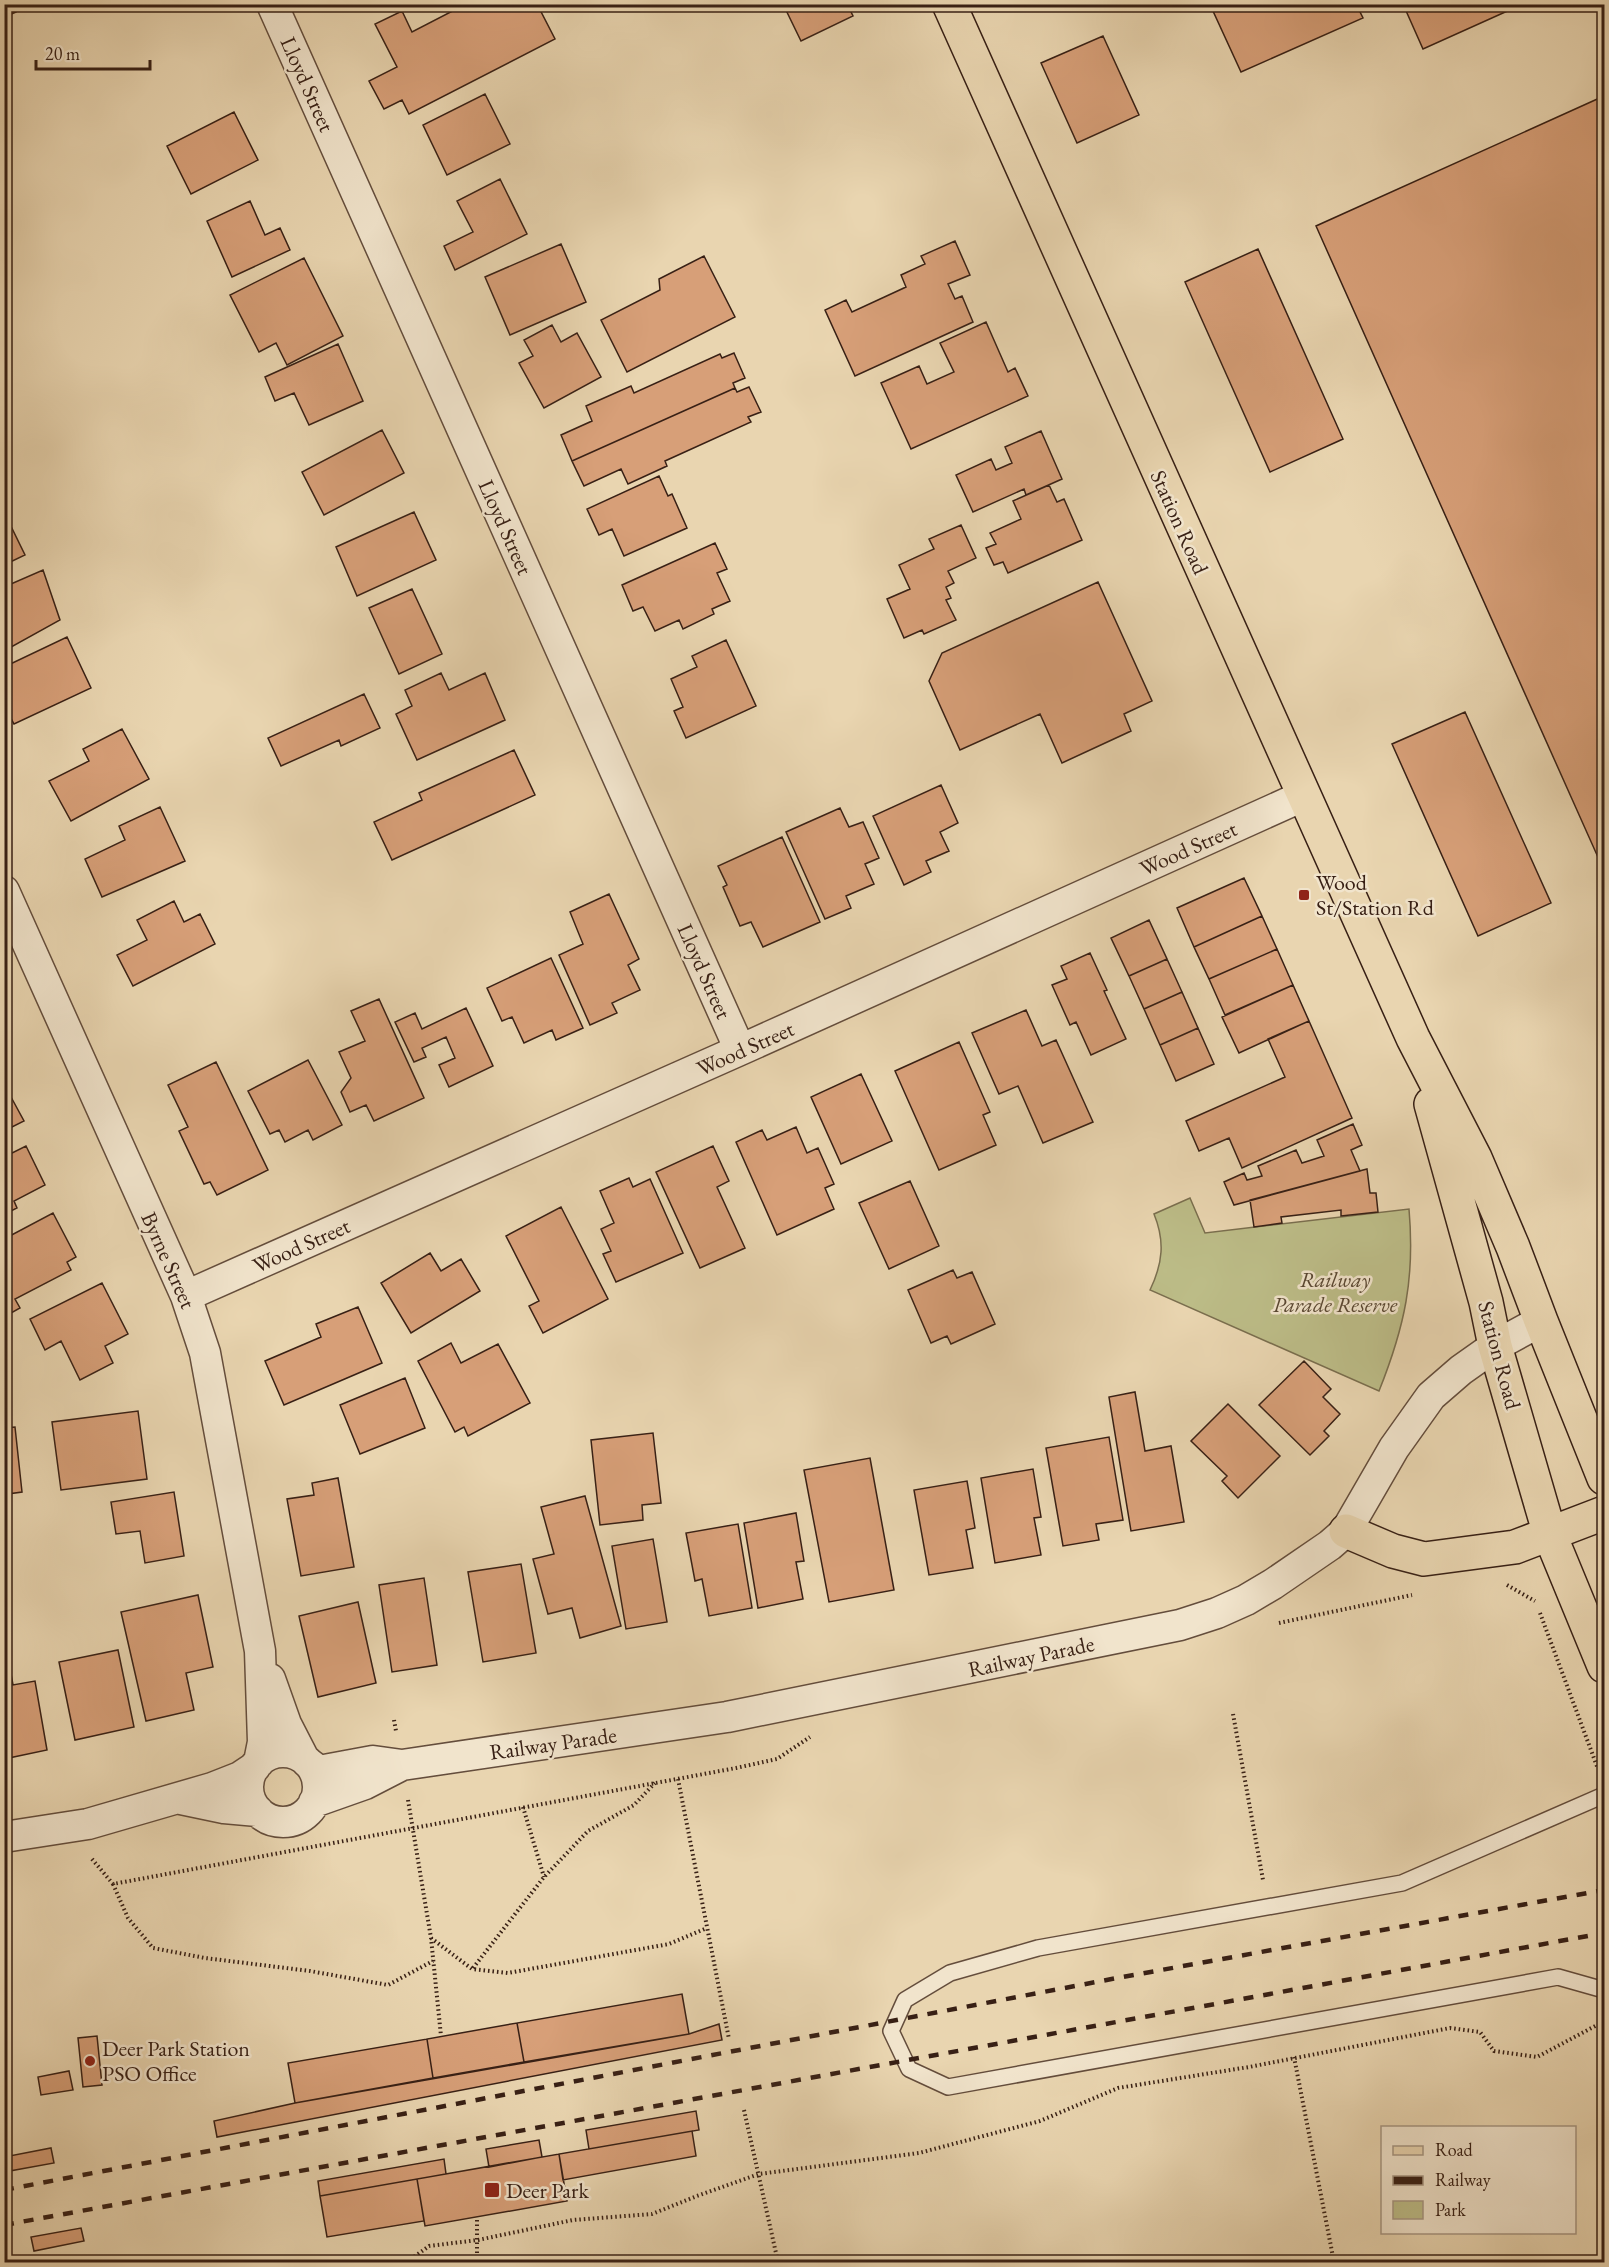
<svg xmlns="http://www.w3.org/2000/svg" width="1609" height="2267" font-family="'EB Garamond',serif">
  <rect width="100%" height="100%" fill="#e9d5b0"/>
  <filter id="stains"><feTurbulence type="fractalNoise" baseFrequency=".00333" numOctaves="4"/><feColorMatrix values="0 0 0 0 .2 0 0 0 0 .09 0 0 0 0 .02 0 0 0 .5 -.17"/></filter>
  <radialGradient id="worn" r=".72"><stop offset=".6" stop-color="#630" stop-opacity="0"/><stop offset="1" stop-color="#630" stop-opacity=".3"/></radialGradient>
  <!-- green -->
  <path fill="#bcbc87" stroke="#7a6e4e" stroke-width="1.5" d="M1190 1198 1205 1233 1409 1209C1415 1278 1405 1326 1379 1391L1150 1290C1163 1263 1165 1241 1154 1214Z"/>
  <!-- building -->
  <path fill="#d79f78" stroke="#382015" stroke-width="1.5" d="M4 4H13L16 12 4 17Z
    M466 4H537L555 39 409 114 402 100 384 109 369 81 397 67 375 24 402 11 412 32Z
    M783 4H847L853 16 801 41Z
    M1227 4H1356L1363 18 1241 72 1213 11Z
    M1403 4H1523L1423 49Z
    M1103 36 1139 115 1077 143 1041 63Z
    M485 94 510 144 447 175 423 125Z
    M1604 96V862L1601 864 1316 226Z
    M234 112 258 160 191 194 167 146Z
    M500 179 527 234 455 270 444 246 473 232 457 201Z
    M250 201 265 235 280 228 290 250 232 277 207 221Z
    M955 241 970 275 948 284 955 299 962 296 973 322 855 376 825 310 846 300 852 312 906 287 901 275 925 264 921 256Z
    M561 244 586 302 510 335 485 277Z
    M1258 249 1343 439 1270 472 1185 282Z
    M704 256 735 317 627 372 601 320 660 290 659 279Z
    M304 258 343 336 287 365 276 343 259 352 230 295Z
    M986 322 1008 372 1015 368 1028 396 911 449 881 383 919 366 927 384 954 372 940 343Z
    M552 325 561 342 577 333 601 377 544 408 519 363 533 356 524 340Z
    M338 344 363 401 309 425 294 393 275 401 265 377Z
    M734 353 745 378 733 383 735 388 572 461 561 435 592 421 586 406 631 386 634 393 720 354 722 358Z
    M749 387 761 412 748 417 751 422 665 461 667 466 628 484 621 469 584 486 572 461 735 388 737 392Z
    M382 430 404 473 324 515 302 472Z
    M1041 431 1062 479 1026 495 1024 489 973 512 956 475 991 459 996 470 1012 463 1005 447Z
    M4 454 11 470 4 473Z
    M659 476 668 496 672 494 687 528 624 556 612 529 599 535 587 509Z
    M1049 485 1057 502 1064 499 1082 540 1008 573 1003 562 994 565 986 548 996 544 990 533 1021 519 1013 501Z
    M4 512 25 555 4 565Z
    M414 512 436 560 357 596 336 547Z
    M961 525 976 558 948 571 954 583 946 587 951 598 946 600 956 620 924 634 922 630 904 638 887 599 910 589 899 565 934 549 929 539Z
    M715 543 727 569 717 573 730 601 712 609 714 614 683 629 679 620 655 631 643 607 633 611 622 585Z
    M43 570 60 620 4 651V587Z
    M1098 582 1152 701 1124 714 1131 731 1062 763 1040 714 960 750 929 681 942 653Z
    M412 589 442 654 399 674 369 608Z
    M67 637 91 688 14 724 4 705V667Z
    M726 640 756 706 686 738 674 711 683 707 671 679 697 667 692 656Z
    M441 673 449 690 485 673 505 720 417 760 396 714 412 706 405 690Z
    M364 694 380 728 341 746 339 740 281 766 268 738Z
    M1465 712 1551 903 1478 936 1392 744Z
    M122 729 149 779 71 821 49 781 89 761 83 749Z
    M514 750 535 795 392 860 374 822 422 800 419 793Z
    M941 785 958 823 940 832 949 851 926 861 931 872 904 885 873 816Z
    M160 807 185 861 102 897 85 859 125 840 119 826Z
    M840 808 849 827 863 822 879 858 865 864 874 884 846 896 851 908 825 919 786 832Z
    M782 837 820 922 763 947 751 922 740 926 723 887 727 885 718 866Z
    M1244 878 1262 916 1194 947 1177 908Z
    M609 894 639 959 628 965 640 990 612 1003 617 1013 590 1025 559 955 583 944 570 912Z
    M174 901 184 922 200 914 215 944 133 986 117 955 147 940 137 920Z
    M1262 916 1277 949 1209 979 1194 947Z
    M1149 920 1167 959 1129 976 1111 938Z
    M1277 949 1293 985 1225 1015 1209 979Z
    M1090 953 1107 990 1104 991 1126 1039 1091 1055 1076 1022 1070 1025 1052 985 1067 979 1061 966Z
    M551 958 583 1028 556 1040 552 1030 524 1043 512 1017 502 1021 487 988Z
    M1167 959 1182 992 1144 1009 1129 976Z
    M1293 985 1309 1021 1239 1053 1222 1017Z
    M1182 992 1198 1028 1160 1045 1144 1009Z
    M379 999 424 1098 374 1121 366 1105 350 1112 341 1092 351 1078 339 1052 365 1041 351 1011Z
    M466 1008 493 1066 449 1087 439 1065 455 1058 446 1037 422 1048 426 1057 414 1062 395 1022 415 1013 422 1029Z
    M1026 1010 1042 1046 1056 1040 1093 1122 1043 1143 1018 1086 999 1094 972 1033Z
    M1309 1021 1352 1118 1242 1168 1229 1138 1199 1151 1186 1121 1285 1077 1268 1039Z
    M1198 1028 1214 1064 1176 1081 1160 1045Z
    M959 1042 990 1112 983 1115 996 1145 939 1170 895 1071Z
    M308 1060 342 1125 313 1140 308 1130 285 1142 279 1130 270 1134 248 1091Z
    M216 1062 268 1170 217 1195 210 1182 204 1184 179 1131 188 1127 168 1085Z
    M861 1074 892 1141 841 1164 811 1097Z
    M11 1097 24 1121 4 1131V1101Z
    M1353 1124 1362 1145 1351 1150 1360 1171 1234 1205 1224 1182 1244 1173 1247 1180 1262 1176 1258 1166 1296 1150 1302 1163 1324 1156 1317 1140Z
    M796 1127 807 1153 818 1148 834 1184 825 1188 834 1209 777 1235 736 1142 762 1130 767 1140Z
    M26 1146 45 1185 14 1201 17 1208 5 1214 4 1157Z
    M713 1146 729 1181 717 1187 745 1248 700 1268 656 1172Z
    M1367 1169 1370 1193H1376L1378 1212 1341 1216V1210L1281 1217 1282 1223 1254 1227 1250 1200Z
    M629 1178 633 1187 650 1179 683 1253 616 1282 603 1254 611 1251 601 1229 614 1223 600 1191Z
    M910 1181 939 1246 889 1269 859 1203Z
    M561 1207 608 1299 543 1333 529 1306 539 1301 506 1236Z
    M53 1213 76 1257 67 1262 71 1270 15 1299 20 1308 4 1317V1239Z
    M430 1253 441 1271 461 1259 480 1291 411 1333 381 1283Z
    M953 1270 957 1278 972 1272 995 1324 951 1344 947 1336 931 1343 908 1290Z
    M102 1283 128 1334 105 1346 113 1363 80 1380 61 1341 45 1350 30 1319Z
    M358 1307 382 1363 284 1405 265 1361 321 1337 316 1324Z
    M451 1343 461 1363 498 1344 530 1403 468 1436 464 1427 455 1432 418 1361Z
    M1304 1361 1331 1389 1323 1397 1340 1414 1324 1431 1329 1436 1310 1455 1259 1405Z
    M405 1378 425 1428 360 1454 340 1405Z
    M1135 1392 1145 1451 1171 1446 1184 1522 1131 1531 1109 1397Z
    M1228 1404 1280 1456 1238 1498 1222 1481 1227 1476 1191 1441Z
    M138 1411 147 1479 61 1490 52 1422Z
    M15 1427 22 1492 8 1494 9 1503H4V1428Z
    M653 1433 661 1503 642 1505 643 1520 600 1525 591 1440Z
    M1109 1437 1123 1520 1096 1524 1099 1540 1063 1546 1046 1448Z
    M870 1458 894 1590 829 1602 804 1470Z
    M1033 1469 1041 1517 1034 1518 1041 1555 995 1563 981 1478Z
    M338 1478 354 1567 301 1576 287 1499 314 1495 312 1483Z
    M967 1481 975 1528 966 1530 973 1568 929 1575 914 1490Z
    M174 1492 184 1556 145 1563 140 1531 116 1534 111 1502Z
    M585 1496 621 1626 580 1638 572 1608 548 1614 533 1559 554 1554 541 1507Z
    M796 1513 804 1561 796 1562 803 1599 758 1608 744 1523Z
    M738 1524 752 1608 709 1616 702 1579 695 1581 686 1533Z
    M653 1539 667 1622 626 1629 612 1546Z
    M521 1564 536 1653 483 1662 468 1572Z
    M424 1578 437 1665 392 1672 379 1585Z
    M198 1595 213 1667 186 1673 194 1710 146 1721 121 1612Z
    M358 1602 376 1683 318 1697 299 1616Z
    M4 1636 13 1685 35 1681 47 1750 4 1759Z
    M118 1650 134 1727 75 1740 59 1662Z
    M682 1994 689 2034 524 2062 517 2023Z
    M517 2023 524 2062 433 2078 427 2039Z
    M719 2024 722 2040 217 2137 214 2121 295 2103 689 2034Z
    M97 2036 102 2085 83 2087 78 2038Z
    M427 2039 433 2078 295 2103 288 2063Z
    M69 2071 73 2090 41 2095 38 2077Z
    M696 2111 699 2130 589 2149 586 2130Z
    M692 2131 696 2156 563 2180 559 2154Z
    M539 2140 542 2157 489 2167 486 2149Z
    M51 2148 54 2163 4 2172V2157Z
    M559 2154 567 2201 425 2226 417 2179Z
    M444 2159 446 2174 320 2196 318 2181Z
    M417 2179 424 2221 327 2237 320 2196Z
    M81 2228 84 2241 34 2251 31 2237Z"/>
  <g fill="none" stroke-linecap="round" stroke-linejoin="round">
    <defs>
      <path id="service" d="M1604 1795 1402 1883 1038 1948 950 1973 905 2000 891 2031 909 2069 948 2087 1558 1977 1604 1990"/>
      <path id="minor" d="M272 4 740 1050
        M4 891 186 1296 205 1353 260 1651 263 1742 259 1762
        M186 1296 740 1050 1303 796
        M270 1679 286 1724 304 1759
        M248 1787a35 35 0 1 1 70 0a35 35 0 1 1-70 0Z
        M307 1762 319 1771 373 1761 402 1765 727 1717 1180 1625 1217 1613 1246 1600 1273 1584 1330 1545 1346 1531 1394 1448 1431 1396 1461 1370 1495 1346 1541 1321
        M181 1799 224 1808 258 1811
        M314 1802 365 1784 402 1765
        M4 1837 88 1824 212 1788 240 1777 255 1767"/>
      <path id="primary" d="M949 4 1413 1038 1475 1158 1513 1247 1541 1321 1604 1478
        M1431 1104 1486 1302 1495 1346 1550 1535 1604 1666
        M1346 1531 1393 1551 1424 1559 1515 1547 1604 1513"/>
    </defs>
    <!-- service casing -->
    <use href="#service" stroke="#644d3c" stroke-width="18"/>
    <!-- minor casing -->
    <use href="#minor" stroke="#644d3c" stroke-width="33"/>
    <!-- primary casing -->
    <use href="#primary" stroke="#382015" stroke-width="36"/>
    <!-- path -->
    <path stroke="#382015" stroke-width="4" stroke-dasharray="1.5 3" stroke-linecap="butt" d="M1507 1585 1535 1601
      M1540 1613 1598 1769
      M1279 1623 1412 1595
      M1233 1714 1263 1880
      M394 1720 396 1731
      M678 1779 729 2039
      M408 1800 431 1938 441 2036
      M523 1807 544 1877
      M92 1859 113 1884 736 1768 777 1759 810 1737
      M113 1884 128 1918 153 1948 205 1958 310 1971 388 1985 433 1961
      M431 1938 472 1969 508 1973 669 1944 707 1928
      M473 1968 544 1877 588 1831 634 1805 655 1783
      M1294 2057 1334 2262
      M744 2110 778 2262
      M407 2262 429 2246 478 2240 573 2220 652 2214 697 2196 759 2174 919 2153 1040 2121 1118 2088 1249 2067 1450 2028 1480 2032 1494 2051 1537 2057 1599 2024 1602 2015
      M477 2262V2217"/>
    <!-- service -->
    <use href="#service" stroke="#f1e4cc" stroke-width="15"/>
    <!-- minor -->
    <use href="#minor" stroke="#f1e4cc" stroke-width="30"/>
    <!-- primary -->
    <use href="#primary" stroke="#e9d5b0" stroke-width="33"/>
    <!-- rail -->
    <path stroke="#382015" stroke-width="4.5" stroke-dasharray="10 10" stroke-linecap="butt" d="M4 2190 1117 1978 1604 1890
      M4 2225 1604 1933"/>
  </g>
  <!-- markers -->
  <g fill="#8f2418" stroke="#f1e4cc" stroke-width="2">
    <rect x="1298" y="889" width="12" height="12" rx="3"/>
    <circle cx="90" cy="2061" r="6"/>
    <rect x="484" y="2182" width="16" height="16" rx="3"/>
  </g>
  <g text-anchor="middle" stroke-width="5" stroke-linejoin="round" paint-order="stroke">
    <!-- street labels -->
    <g font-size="22" fill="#382015" stroke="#f1e4cc">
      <text transform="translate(308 84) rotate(66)" y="8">Lloyd Street</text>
      <text transform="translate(1180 522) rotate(66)" y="8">Station Road</text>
      <text transform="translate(506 527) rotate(66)" y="8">Lloyd Street</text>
      <text transform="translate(1188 848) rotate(-24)" y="8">Wood Street</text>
      <text transform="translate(705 971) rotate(66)" y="8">Lloyd Street</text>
      <text transform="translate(745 1048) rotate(-24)" y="8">Wood Street</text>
      <text transform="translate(301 1245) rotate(-24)" y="8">Wood Street</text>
      <text transform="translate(169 1260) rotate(66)" y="8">Byrne Street</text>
      <text transform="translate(1500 1355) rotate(75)" y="8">Station Road</text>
      <text transform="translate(1031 1656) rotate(-12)" y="8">Railway Parade</text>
      <text transform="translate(553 1743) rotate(-8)" y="8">Railway Parade</text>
    </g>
    <!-- poi labels -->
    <g font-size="22" fill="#382015" stroke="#f1e4cc" text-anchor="start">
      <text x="1316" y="890">Wood<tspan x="1316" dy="25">St/Station Rd</tspan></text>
      <text x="102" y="2056">Deer Park Station<tspan x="102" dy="25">PSO Office</tspan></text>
      <text x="506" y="2198">Deer Park</text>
    </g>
    <!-- park labels -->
    <g font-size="22" font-style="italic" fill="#594732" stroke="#f1e4cc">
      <text x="1335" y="1287">Railway<tspan x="1335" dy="25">Parade Reserve</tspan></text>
    </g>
  </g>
  <!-- margin -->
  <rect width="1609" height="2267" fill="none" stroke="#e9d5b0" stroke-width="24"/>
  <rect x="6" y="6" width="1597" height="2255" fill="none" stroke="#382015" stroke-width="3"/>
  <rect x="12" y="12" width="1585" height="2243" fill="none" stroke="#382015" stroke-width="1.5"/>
  <!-- legend -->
  <rect x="1381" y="2126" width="195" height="108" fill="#f1e4cc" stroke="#a79683" stroke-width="1.5"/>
  <rect x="1393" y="2146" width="30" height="9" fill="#e9d5b0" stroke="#a79683" stroke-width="1.5"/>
  <text x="1435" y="2156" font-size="18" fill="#382015">Road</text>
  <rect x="1393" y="2176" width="30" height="9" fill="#382015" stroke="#a79683" stroke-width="1.5"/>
  <text x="1435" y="2186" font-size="18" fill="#382015">Railway</text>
  <rect x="1393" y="2201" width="30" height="18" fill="#bcbc87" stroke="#a79683" stroke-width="1.5"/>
  <text x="1435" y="2216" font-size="18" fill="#382015">Park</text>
  <!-- scale -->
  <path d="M36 60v9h114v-9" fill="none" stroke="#382015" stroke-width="3"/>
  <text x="45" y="60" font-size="18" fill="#382015" stroke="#f1e4cc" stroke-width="4.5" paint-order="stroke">20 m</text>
  <rect width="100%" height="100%" filter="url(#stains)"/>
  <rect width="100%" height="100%" fill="url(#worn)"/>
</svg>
